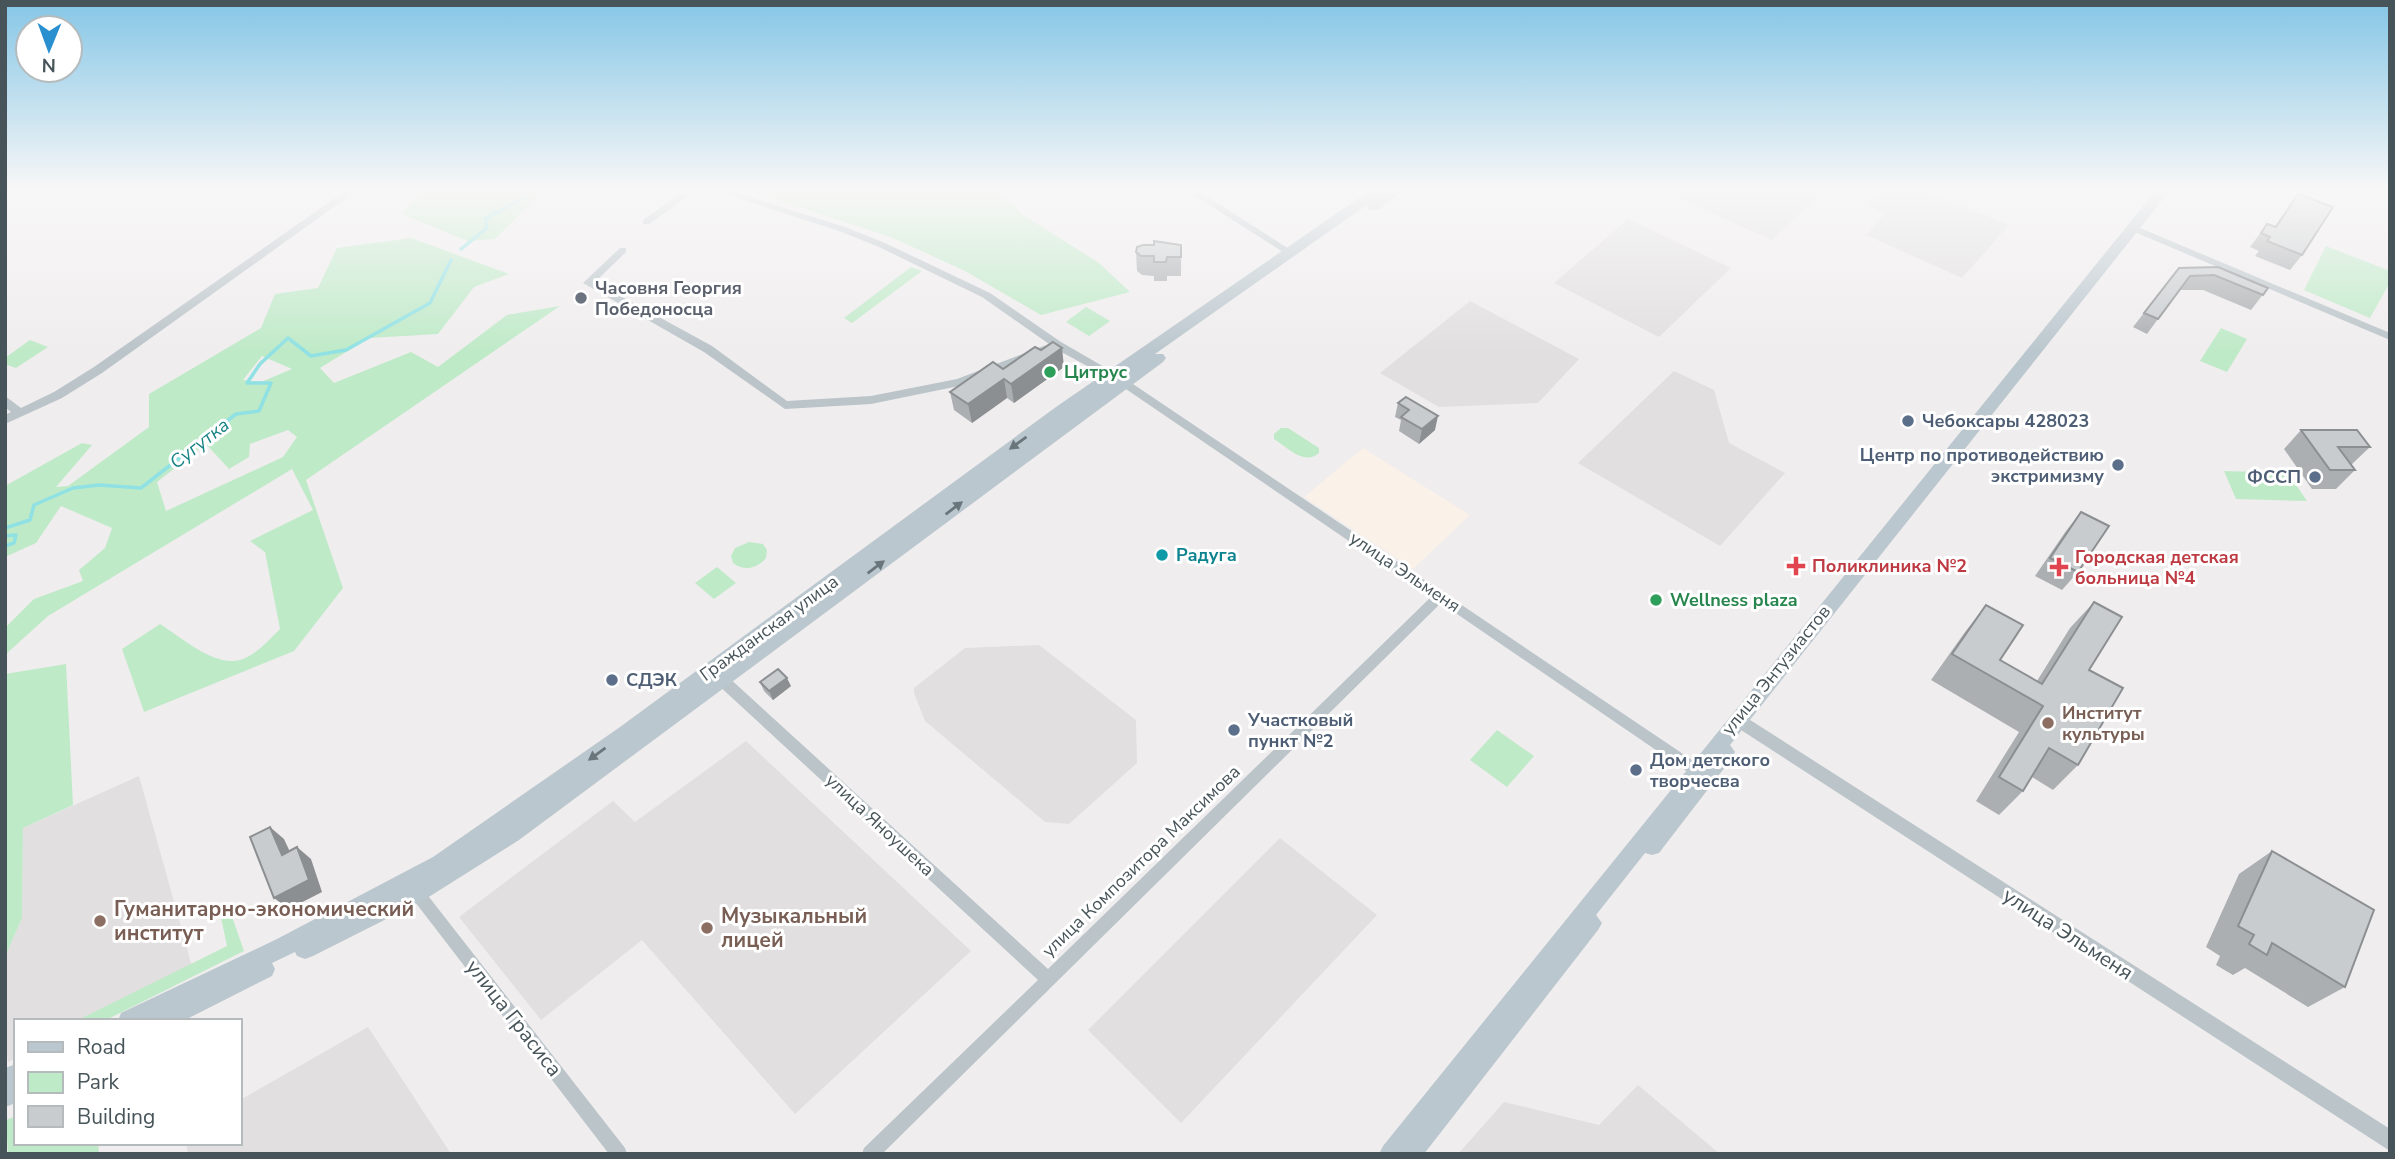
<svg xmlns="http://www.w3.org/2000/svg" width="2395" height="1159" font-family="'Nunito Sans',sans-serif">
  <rect width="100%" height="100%" fill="#f0edee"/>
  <!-- commercial -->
  <path fill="#faf1e8" d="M1363 448 1470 515 1413 569 1304 497Z"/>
  <!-- education -->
  <path fill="#e1dfdf" d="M1657 189H1826L1772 240Z
    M1884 189H1922L2009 225 1962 278 1866 235 1884 215 1868 205Z
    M1628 219 1731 268 1659 337 1554 283Z
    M1470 301 1579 359 1538 403 1439 407 1380 373Z
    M1674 371 1714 390 1729 443 1785 473 1720 546 1578 463Z
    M1039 645 1136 720 1137 763 1069 824 1045 822 925 721 914 693V688L965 648Z
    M746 741 971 951 795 1114 642 940 541 1020 459 917 613 801 635 822Z
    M139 776 193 970 90 1021H16V1058L8 1062 5 1040V957L22 918 23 828Z
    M1280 838 1377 915 1181 1123 1088 1030Z
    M368 1027 451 1154H188L186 1143H240V1100Z
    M1638 1085 1720 1154H1458L1504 1102 1599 1125Z"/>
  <!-- green -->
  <path fill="#bfeac8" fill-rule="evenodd" d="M424 189H560L537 197 495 239 468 241 402 214Z
    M744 189H989L1016 207 1020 213 1099 263 1130 292 1041 315 965 271 891 237Z
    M411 238 509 274 474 287 438 334 369 338 320 368 334 383 411 352 438 367 507 315 560 306 306 480 343 588 294 651 144 712 122 649 160 624C181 637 214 667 240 660 256 655 269 640 280 629L265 552 250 541 313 510 292 469 48 616 5 655V628L34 599 83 581 79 570 105 548 112 528 61 506 36 543 5 557V486L82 443 92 445 56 487 68 486 149 427V394L261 328 275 294 318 288 337 248ZM262 356 292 369 261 382 243 380ZM288 430 297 437 283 457 166 511 157 482 206 444 229 469 249 457 250 444Z
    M2326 246 2390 271V282L2370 318 2304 290Z
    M911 267 922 271 852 323 844 318Z
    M1086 307 1110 321 1089 336 1066 322Z
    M2221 328 2247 339 2227 372 2200 361Z
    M30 340 48 347 16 368 5 364V358Z
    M1281 428H1288L1319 448V453C1304 466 1288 448 1274 439V434Z
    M2224 471 2288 473 2307 501 2236 499Z
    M749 542 763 544 767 550 766 558C758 568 744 572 733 563L731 556 735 548Z
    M717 567 736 583 714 599 695 583Z
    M66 664 73 805 23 828 22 918 5 957V674Z
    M1497 730 1534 756 1507 787 1470 760Z
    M229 908 244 951 104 1021H76L227 946 220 913Z
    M16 1116V1143H98L99 1154H8L6 1120Z"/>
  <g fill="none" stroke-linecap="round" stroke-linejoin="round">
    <!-- stream -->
    <path stroke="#90e1e3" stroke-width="3.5" d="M461 249 487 228 485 219 523 198 525 191 494 189
      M5 528 30 520 34 505 73 488 99 485 141 488 236 414 259 411 271 383H247L260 364 288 338 311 356 346 350 430 303 451 260
      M5 536 16 535 14 543 5 546"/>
    <!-- minor -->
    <path fill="#bac4c9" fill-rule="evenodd" d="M348 189H359L102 373 62 398 5 424V415L11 412 5 407V396L21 408 54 392 94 367Z
      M687 189H698L649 224H643V220Z
      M710 189H724L845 227 885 243 990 293 1061 342 1118 375 1117 378H1109L1056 349 959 386 871 404 785 409 704 352 583 283 620 248H626V252L595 282 712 346 787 401 871 396 957 379 1049 344 982 297 879 247 839 231Z
      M1184 189H1195L1294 252 1289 255 1286 254Z
      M2140 228 2390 333V340L2137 233 2135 231Z
      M1124 378 1701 766 1703 770 1701 774 1696 776 1691 774 1441 603 882 1154H862L864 1148 1038 980 717 684 716 680 717 676 722 675 727 676 1048 969 1431 597 1120 385 1119 382 1120 379Z
      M417 886 422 888 625 1148 627 1154H609L412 898 410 893 412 888Z"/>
    <!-- tertiary -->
    <path fill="#bac4c9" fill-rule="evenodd" d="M1747 718 2390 1129V1151L1741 730 1738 725 1741 720Z"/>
    <!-- secondary -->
    <path fill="#bbc7ce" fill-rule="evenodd" d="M1372 189H1388L1386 191 1405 189 1378 210H1368V204L1155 354H1163L1166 358 1163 362 519 840 424 900 313 956 305 959 297 956 295 952 272 963 275 969 272 976 183 1021H118L121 1013 277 939 433 857 620 727 1056 407Z
      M2157 189H2171L1730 745 1735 752 1732 758 1659 853 1652 855 1645 853 1596 915 1602 923 1598 930 1424 1154H1379L1383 1146Z
      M16 1064V1103L5 1107V1068Z"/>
  </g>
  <!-- wall -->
  <path fill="#acafb2" d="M2298 194 2302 255 2290 270 2255 256 2259 251 2250 247 2267 224 2274 227Z
    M1181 245V276H1167V281H1154V276L1142 275 1137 271 1136 252Z
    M2179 268 2268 288 2251 310 2203 290H2179L2147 334 2133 327Z
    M1064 367 1014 403 1007 398 972 423 954 410 950 392 1003 369Z
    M1406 397 1435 430 1419 444 1399 431 1401 420 1395 417 1398 403Z
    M2301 430 2370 447 2351 465 2355 470 2336 489H2312L2284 449Z
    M2081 512 2078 572 2062 590 2035 576 2066 531Z
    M2094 602 2089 670 2078 765 2053 790 2032 777 2023 791 1999 815 1976 801 2019 732 1931 680 1965 632 1986 605 2000 660 2037 681 2070 628Z
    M760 682 791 686 773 700 764 691Z
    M2272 851 2345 987 2308 1007 2245 968 2233 975 2216 965 2220 956 2206 947 2239 874Z"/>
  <!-- shaded-wall -->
  <path fill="#8c8f91" d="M1062 348 1064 367 1014 403 1011 384Z
    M1004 379 1007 398 972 423 968 404Z
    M1438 416 1435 430 1419 444 1422 429Z
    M787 678 791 686 773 700 769 691Z
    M270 827 284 839 297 867 282 855Z
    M297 847 311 859 322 892 289 909 274 898Z"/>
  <!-- building -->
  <path fill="#c8cccf" stroke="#8c8f91" stroke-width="2" d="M2298 194 2333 207 2302 255 2267 241 2270 237 2261 233 2267 224 2276 227Z
    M1154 241 1181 245V257H1167L1166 262H1154V256H1141L1136 252 1137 247 1143 245H1154Z
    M2218 267 2268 288 2263 295 2214 275 2190 276 2158 319 2144 313 2179 268Z
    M1053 342 1062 348 1011 384 1004 379 968 404 950 392 993 362 1003 369 1035 347 1041 350Z
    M1406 397 1438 416 1422 429 1401 417 1409 410 1398 403Z
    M2301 430H2357L2370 447H2338L2355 470H2330Z
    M2081 512 2109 526 2078 572 2050 558Z
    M2094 602 2122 617 2089 670 2123 688 2078 765 2049 748 2023 791 1999 777 2043 706 1952 654 1986 605 2023 625 2000 660 2042 684Z
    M778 669 787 678 769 691 760 682Z
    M270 827 282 855 297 847 309 880 274 898 250 837Z
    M2272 851 2374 910 2345 987 2272 943 2267 955 2249 944 2254 935 2238 926Z"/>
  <!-- one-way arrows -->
  <defs><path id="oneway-solid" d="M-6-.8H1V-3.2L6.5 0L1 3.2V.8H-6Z" transform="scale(1.75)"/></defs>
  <g fill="#6a767c">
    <use href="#oneway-solid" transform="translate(1018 443) rotate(144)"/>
    <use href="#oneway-solid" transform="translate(954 508) rotate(-37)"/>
    <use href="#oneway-solid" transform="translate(876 567) rotate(-37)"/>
    <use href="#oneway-solid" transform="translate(597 754) rotate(144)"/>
  </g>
  <!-- sky -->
  <linearGradient id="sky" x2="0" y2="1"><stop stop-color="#85c6e6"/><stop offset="0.54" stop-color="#f8f7f7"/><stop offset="1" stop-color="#f8f7f7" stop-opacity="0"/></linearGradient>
  <rect width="2395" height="351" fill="url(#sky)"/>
  <!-- markers -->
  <circle fill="#6b7280" stroke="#fff" stroke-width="2.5" cx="581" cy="298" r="7"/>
  <g fill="#2e9e5b" stroke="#fff" stroke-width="2.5">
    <circle cx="1050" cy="372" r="7"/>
    <circle cx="1656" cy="600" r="7"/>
  </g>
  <g fill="#5c6f8a" stroke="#fff" stroke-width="2.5">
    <circle cx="1908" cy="421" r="7"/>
    <circle cx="2118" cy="465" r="7"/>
    <circle cx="2315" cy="477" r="7"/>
    <circle cx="612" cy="680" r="7"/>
    <circle cx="1234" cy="730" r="7"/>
    <circle cx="1636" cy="770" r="7"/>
  </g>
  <circle fill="#0f9aa8" stroke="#fff" stroke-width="2.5" cx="1162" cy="555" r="7"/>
  <g fill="#e0444e" stroke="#fff" stroke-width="2.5">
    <path d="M1792.5 555.5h7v7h7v7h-7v7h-7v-7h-7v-7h7z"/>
    <path d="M2055.5 556.5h7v7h7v7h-7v7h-7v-7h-7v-7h7z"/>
  </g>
  <g fill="#8d6e63" stroke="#fff" stroke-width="2.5">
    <circle cx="2048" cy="723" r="7"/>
    <circle cx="100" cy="921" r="7"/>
    <circle cx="707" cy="928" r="7"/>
  </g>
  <g text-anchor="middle" stroke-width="6" stroke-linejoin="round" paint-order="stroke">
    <!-- worship labels -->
    <g font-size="18" font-weight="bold" fill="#5b616d" stroke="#fff" text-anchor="start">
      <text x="595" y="294">Часовня Георгия<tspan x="595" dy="21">Победоносца</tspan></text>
    </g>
    <!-- leisure labels -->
    <g font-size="18" font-weight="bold" fill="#27864d" stroke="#fff" text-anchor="start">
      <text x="1064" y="378">Цитрус</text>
      <text x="1670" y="606">Wellness plaza</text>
    </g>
    <!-- service labels -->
    <g font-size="18" font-weight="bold" fill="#4e5e75" stroke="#fff" text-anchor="start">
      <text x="1922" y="427">Чебоксары 428023</text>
      <text x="2104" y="461" text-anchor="end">Центр по противодействию<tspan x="2104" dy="21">экстримизму</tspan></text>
      <text x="2301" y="483" text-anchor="end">ФССП</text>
      <text x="626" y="686">СДЭК</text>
      <text x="1248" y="726">Участковый<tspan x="1248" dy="21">пункт №2</tspan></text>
      <text x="1650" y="766">Дом детского<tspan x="1650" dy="21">творчесва</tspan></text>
    </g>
    <!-- culture labels -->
    <g font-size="18" font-weight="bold" fill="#0d838f" stroke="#fff" text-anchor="start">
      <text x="1176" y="561">Радуга</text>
    </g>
    <!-- health labels -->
    <g font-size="18" font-weight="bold" fill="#be3a42" stroke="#fff" text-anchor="start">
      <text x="2075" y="563">Городская детская<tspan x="2075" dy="21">больница №4</tspan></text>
      <text x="1812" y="572">Поликлиника №2</text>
    </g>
    <!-- street labels -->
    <g font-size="18" fill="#475459" stroke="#fff">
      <text transform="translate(1405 572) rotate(34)" y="6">улица Эльменя</text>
      <text transform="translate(769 628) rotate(-36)" y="6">Гражданская улица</text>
      <text transform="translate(1776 670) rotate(-51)" y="6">улица Энтузиастов</text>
      <text transform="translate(880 825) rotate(43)" y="6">улица Яноушека</text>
      <text transform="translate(1141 861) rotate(-44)" y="6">улица Композитора Максимова</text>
    </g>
    <!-- education labels -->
    <g font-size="18" font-weight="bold" fill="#785e54" stroke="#fff" text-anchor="start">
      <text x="2062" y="719">Институт<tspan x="2062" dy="21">культуры</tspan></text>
    </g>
    <!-- water labels -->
    <g font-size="19" font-style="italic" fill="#188385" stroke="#fff">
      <text transform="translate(199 443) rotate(-38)" y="7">Сугутка</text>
    </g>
    <!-- near-education labels -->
    <g font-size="21" font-weight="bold" fill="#785e54" stroke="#fff" text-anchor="start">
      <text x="114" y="916">Гуманитарно-экономический<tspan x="114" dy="24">институт</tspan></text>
      <text x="721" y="923">Музыкальный<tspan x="721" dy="24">лицей</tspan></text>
    </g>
    <!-- near-street labels -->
    <g font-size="21" fill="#475459" stroke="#fff">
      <text transform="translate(2068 934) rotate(33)" y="7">улица Эльменя</text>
      <text transform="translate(514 1018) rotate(52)" y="7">улица Грасиса</text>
    </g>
  </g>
  <!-- border -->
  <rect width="2395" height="1159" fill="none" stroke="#475459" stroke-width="14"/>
  <!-- legend -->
  <rect x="14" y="1019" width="228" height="126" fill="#ffffff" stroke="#b5bbbd" stroke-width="2"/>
  <rect x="28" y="1042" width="35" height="10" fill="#bbc7ce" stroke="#b5bbbd" stroke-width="2"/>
  <text x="77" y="1054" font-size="21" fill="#475459">Road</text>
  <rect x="28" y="1072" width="35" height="21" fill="#bfeac8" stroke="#b5bbbd" stroke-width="2"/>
  <text x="77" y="1089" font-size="21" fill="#475459">Park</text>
  <rect x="28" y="1106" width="35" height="21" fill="#c8cccf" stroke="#b5bbbd" stroke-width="2"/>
  <text x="77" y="1124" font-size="21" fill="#475459">Building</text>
  <!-- north arrow -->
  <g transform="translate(49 49) rotate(181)"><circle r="33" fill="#ffffff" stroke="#b5bbbd" stroke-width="2"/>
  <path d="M0-5L12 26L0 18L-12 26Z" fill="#298fce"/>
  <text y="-10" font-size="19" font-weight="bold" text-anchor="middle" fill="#475459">N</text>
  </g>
</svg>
